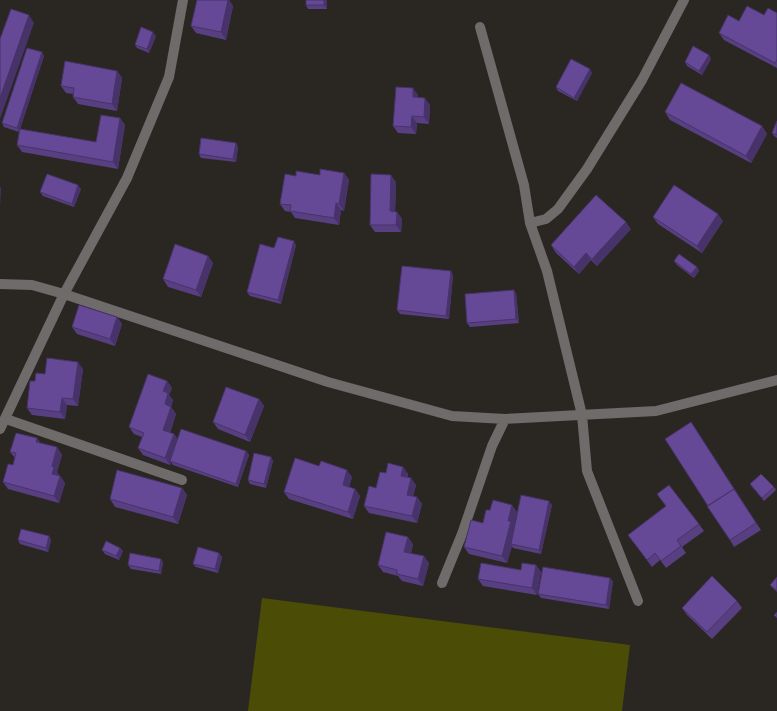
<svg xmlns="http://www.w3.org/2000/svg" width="777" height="711" font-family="Arial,sans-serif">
  <rect width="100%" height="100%" fill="#2a2723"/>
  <!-- green -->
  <path fill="#4b4d06" d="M262 598 630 645 622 711H248Z"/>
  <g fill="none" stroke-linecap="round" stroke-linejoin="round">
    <!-- minor -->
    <path stroke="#6e6b6a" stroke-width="10" d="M480 27 524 185 530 223 547 271 582 415 587 471 638 601
      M530 223 546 219 558 209 587 169 642 80 684 0
      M0 284 32 285 64 294 127 178 169 77 183 0
      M6 419 182 480
      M0 429 64 294 328 382 452 416 505 419 656 411 777 380
      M442 583 462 534 492 446 505 419"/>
  </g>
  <!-- wall -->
  <path fill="#583f81" d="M197 0H229L233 6 226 40 196 33 191 26Z
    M306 0H327V9H308L306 5Z
    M777 13V68L724 40 719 33 739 21 764 15Z
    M156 36 149 53 137 48 135 45Z
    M42 52 44 56 20 129 96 142 120 118 125 125 118 169 22 152 17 145 19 132 4 127 2 123Z
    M711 59 702 75 687 66 685 62Z
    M117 71 122 78 117 111 78 104 73 97V94L66 93 61 86Z
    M592 73 577 101 558 91 556 87Z
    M418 95V98L430 105 429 124 417 123 416 134 398 133 393 126Z
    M665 112 762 126 767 134 751 163 670 120Z
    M777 121V138L774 136 772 133Z
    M236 143 238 147 236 162 201 158 199 154Z
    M344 173 349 180 344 211 341 210 339 225 295 218 291 212 285 211 280 204 296 176Z
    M396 182 395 212H397L402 219 401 232H375L370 225Z
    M81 189 74 207 43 196 40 192Z
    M653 217 723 221 702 253 658 224Z
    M631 229 597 266 591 260 579 274 556 253 551 245Z
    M296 245 281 304 250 296 247 292 274 248Z
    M208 256 213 263 201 297 168 287 163 279Z
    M674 261 697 267 699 271 694 278 677 265Z
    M453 275 449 319 400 314 397 310Z
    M516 293 519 323 470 327 467 323Z
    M117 317 122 324 115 346 77 334 72 327Z
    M83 369 78 406 67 405 65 419 32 415 27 408 35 381 45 374Z
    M167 381 172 388 169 395 173 400 171 407 176 414 170 433 174 434 178 440 246 451 249 455 238 487 173 465 171 462 170 465 143 455 138 448 142 437 134 434 129 427Z
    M259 399 264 406 250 442 218 429 213 422Z
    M691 422 761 530 734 547 730 540Z
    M37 438 40 443 57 447 62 455 57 472 59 475V476H60L65 483 59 503 8 489 3 482 13 465 15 458 10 452Z
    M271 457 273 461 266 488 250 484 248 480Z
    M403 467 408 474V477L416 485 413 496 417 497 422 504 417 523 369 513 364 506 386 473Z
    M352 477 349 487 355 489 360 496 353 519 289 499 284 492Z
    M750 484 774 487 776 490 764 501Z
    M182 488 187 495 178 524 115 507 110 499Z
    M552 505 541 554 513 548 512 546 507 563 469 554 464 547 483 523 490 510 517 512 514 526V527Z
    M699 524 704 531 682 547 686 553 666 568 660 560 652 567 628 535Z
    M49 536 51 540 48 552 20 544 18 540Z
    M413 544 411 553 429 563 423 586 402 581 398 576 383 572 378 565Z
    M120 548 123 551 119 560 105 554 102 550Z
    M219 553 222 557 218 573 196 567 193 564Z
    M163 562 161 574 131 569 128 565Z
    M536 565 541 572 537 595 483 586 478 579 521 570Z
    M777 577V592L770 585Z
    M613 581 609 609 541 598 538 594Z
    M737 601 742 608 712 639 687 615 682 608Z"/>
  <!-- shaded-wall -->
  <path fill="#473369" d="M228 0H229L233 6 226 40 221 32Z
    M324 0H327V9L324 5Z
    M29 15 34 23 0 119V98Z
    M153 32 156 36 149 53 147 49Z
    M42 52 44 56 19 132 17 128Z
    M709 55 711 59 702 75 699 71Z
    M590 69 592 73 577 101 574 98Z
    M117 71 122 78 117 111 112 104Z
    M413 88 418 95V104L413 97Z
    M425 98 430 105 429 124 424 117Z
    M412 116 417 123 416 134 411 127Z
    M120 118 125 125 118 169 113 162Z
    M762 126 767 134 751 163 746 156Z
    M236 143 238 147 236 162 233 159Z
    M344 173 349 180 344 211 339 204Z
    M391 175 396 182 395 219 390 211Z
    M78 185 81 189 74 207 72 204Z
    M0 187 1 188 0 207Z
    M336 203 341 210 339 225 334 218Z
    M397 212 402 219 401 232 396 225Z
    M718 214 723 221 702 253 697 246Z
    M626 222 631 229 597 266 592 259Z
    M294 241 296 245 281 304 278 300Z
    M586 253 591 260 579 274 574 267Z
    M208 256 213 263 201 297 196 290Z
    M697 267 699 271 694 278 691 274Z
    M451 271 453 275 449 319 446 316Z
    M514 290 516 293 519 323 516 319Z
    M117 317 122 324 115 346 110 339Z
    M78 362 83 369 78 406 73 399Z
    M167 381 172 388 169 395 173 400 170 412 165 404 163 391Z
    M62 398 67 405 65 419 60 412Z
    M259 399 264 406 250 442 245 435Z
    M171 407 176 414 168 437 163 430Z
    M174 434 179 441 170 465 165 458Z
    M37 438 42 445 36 442Z
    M57 447 62 455 57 472 59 475 57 481 52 474V466Z
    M246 451 249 455 238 487 236 484Z
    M271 457 273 461 266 488 264 484Z
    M403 467 408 474 406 483 401 476Z
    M347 470 352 477 348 492 343 485Z
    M60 476 65 483 59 503 54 496Z
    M411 478 416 485 412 502 407 495Z
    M182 488 187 495 178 524 173 517Z
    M355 489 360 496 353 519 348 512Z
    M417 497 422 504 417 523 412 516Z
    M549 501 552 505 541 554 539 550Z
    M512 505 517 512 514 526 516 528 511 544 512 546 507 563 502 556 508 521Z
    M49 536 51 540 48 552 46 548Z
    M408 537 413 544 409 559 404 552Z
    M120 548 123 551 119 560 116 556Z
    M219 553 222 557 218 573 215 569Z
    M424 556 429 563 423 586 418 579Z
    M161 559 163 562 161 574 159 571Z
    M536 565 541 572 537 595 532 588Z
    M610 578 613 581 609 609 606 605Z"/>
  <!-- building -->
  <path fill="#664996" stroke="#473369" d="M197 0H228L221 32 191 26Z
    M306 0H324V5H306Z
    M747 6 764 15 768 8 777 13V60L775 63 719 33 728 15 739 21Z
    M11 9 29 15 0 98V39Z
    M141 27 153 32 147 49 135 45Z
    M693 46 709 55 699 71 685 62Z
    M27 48 42 52 17 128 2 123Z
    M571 59 590 69 574 98 556 87Z
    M65 61 117 71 112 104 73 97 74 88 61 86Z
    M681 83 762 126 746 156 665 112Z
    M396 87 413 88V97L425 98 424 117 412 116 411 127 393 126Z
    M101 115 120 118 113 162 17 145 20 129 96 142Z
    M777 121V135L772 133Z
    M201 138 236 143 233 159 199 154Z
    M320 169 344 173 339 204 336 203 334 218 290 211 291 205 280 204 285 174 296 176V171L320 175Z
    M47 174 78 185 72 204 40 192Z
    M371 174 391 175 390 211 397 212 396 225H370Z
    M674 185 718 214 697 246 653 217Z
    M596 195 626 222 592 259 586 253 574 267 551 245Z
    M278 237 294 241 278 300 247 292 260 244 274 248Z
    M175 244 208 256 196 290 163 279Z
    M679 254 697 267 691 274 674 261Z
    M402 266 451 271 446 316 397 310Z
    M514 290 516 319 467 323 465 294Z
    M79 305 117 317 110 339 72 327Z
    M47 358 78 362 73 399 62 398 60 412 27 408 30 381H35L36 373 45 374Z
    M148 374 167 381 163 391 168 393 165 404 171 407 163 430 174 434 165 458 138 448 144 433 129 427Z
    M226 387 259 399 245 435 213 422Z
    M691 422 736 492 734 489 708 506 665 439Z
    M181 429 246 451 236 484 170 461Z
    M16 433 37 438 36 442 57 447 52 466 54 468 52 474 60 476 54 496 3 482 8 464 13 465 16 453 10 452Z
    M254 453 271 457 264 484 248 480Z
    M295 458 319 466 321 461 347 470 343 485 355 489 348 512 284 492Z
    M388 463 403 467 401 476 411 478 407 495 417 497 412 516 364 506 369 486 376 488 380 472 386 473Z
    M117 470 182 488 173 517 110 499Z
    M761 474 774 487 762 498 750 484Z
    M669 485 699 524 677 540 681 546 661 561 655 553 647 560 628 535 666 506 657 494Z
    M734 489 756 523 730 540 707 506Z
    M521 495 549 501 539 550 511 544Z
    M493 500 512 505 508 521H511L502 556 464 547 471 520 483 523 486 510H490Z
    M21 529 49 536 46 548 18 540Z
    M386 532 408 537 404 552 424 556 418 579 397 574V570L378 565Z
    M106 541 120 548 116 556 102 550Z
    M198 547 219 553 215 569 193 564Z
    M130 553 161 559 159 571 128 565Z
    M481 563 521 570 522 563 536 565 532 588 478 579Z
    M543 567 610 578 606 605 538 594Z
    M712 576 737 601 707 632 682 608Z
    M777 577V591L770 585Z
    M777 612V618L774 615Z"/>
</svg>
